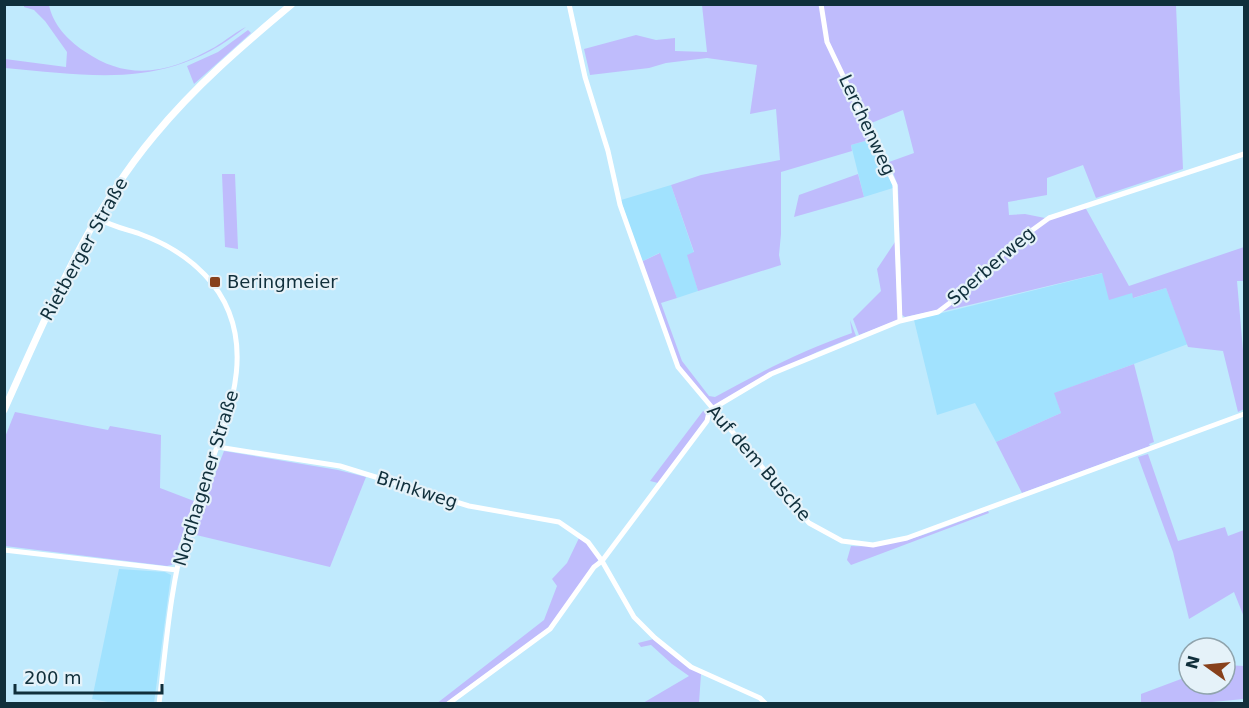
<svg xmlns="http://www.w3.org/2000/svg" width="1249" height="708" font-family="'DejaVu Sans',sans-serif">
  <rect width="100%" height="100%" fill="#c0eafd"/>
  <!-- built -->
  <path fill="#a1e2fe" d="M872 139 889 174 893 188 864 197 851 145Z
    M671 185 694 253 688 255 698 291 677 298 659 253 641 262 621 200Z
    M1103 273 1132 293 1134 298 1166 288 1188 344 1055 393 1061 413 996 442 975 403 937 415 914 320Z
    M119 569 165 572 171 575 154 703H113L92 699Z"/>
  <!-- green -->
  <path fill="#bfbcfc" d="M24 5H49C53 25 68 40 84 51 130 83 170 72 215 47 225 41 237 31 246 27 168 90 97 76 5 68V59L66 67 67 52 45 21 34 10 24 7Z
    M702 5H1176L1183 169 1096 198 1083 165 1047 178V195L1008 202 1009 215 1025 214 1050 219 1085 207 1129 286 1244 247V281H1237L1244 362V409L1238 412 1223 351 1188 347 1166 288 1133 298 1132 293 1109 300 1102 273 940 312 938 310 905 317 902 315 898 186 889 162 914 153 903 110 869 124 852 89 872 139 851 145 852 151 781 172V234L779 255 781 265 698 291 687 255 694 252 671 185 701 175 780 160 776 109 750 114 757 65 707 58 666 63 649 68 590 75 584 49 636 35 656 40 675 38V51L707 52Z
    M248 30 251 33 194 84 187 66 218 52Z
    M222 174H235L238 249 225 247Z
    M858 174 864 197 794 217 799 195Z
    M895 242 898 320 859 335 853 319 881 291 877 269Z
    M660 253 677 298 661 303 682 361 709 396 715 397C760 372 804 350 852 333L850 320 856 336 817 352 713 406 679 365 641 262Z
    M1134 364 1154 442 1149 444 1150 446 1022 493 996 442 1061 413 1054 393Z
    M703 411 707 413 705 420 658 483 650 481Z
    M15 412 108 430 110 426 161 435 160 488 194 501 172 565 167 566 5 546V437Z
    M224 451 338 470 366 477 330 567 192 534Z
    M1148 454 1178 541 1225 527 1228 536 1244 530V617L1234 592 1189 619 1173 552 1138 457Z
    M988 511 989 513 851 565 847 560 851 546C900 549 943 527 988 511Z
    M579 538 587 543 599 559 549 628 445 703 436 704 544 620 557 586 552 579 567 563Z
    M654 639 701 674 699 703H643L689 676 672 664 651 645 641 647 638 643Z
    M1225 665 1244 666V699L1191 704 1141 703V694L1189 676V684H1225Z"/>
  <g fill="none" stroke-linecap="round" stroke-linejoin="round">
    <!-- minor -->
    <path stroke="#fff" stroke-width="5" d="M569 4 585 77 608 151 620 205 678 367 809 523 842 541 873 545 907 538 1244 414
      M821 4 827 42 895 185 900 321
      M97 218C111 226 125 229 140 234 165 243 186 255 205 275 277 351 209 452 186 532 170 587 166 647 159 704
      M218 447 340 466 469 506 559 522 588 542 602 561 634 617 655 638 691 667 760 698 766 704
      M4 550 177 570
      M448 704 550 629 594 567 602 561 707 421 709 412 712 409 771 374 900 321 938 312 979 281 1009 247 1049 218 1244 154"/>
    <!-- major -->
    <path stroke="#fff" stroke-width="7" d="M4 410C47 315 87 216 154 136 195 86 243 45 292 4"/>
  </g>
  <!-- markers -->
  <rect fill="#87411c" stroke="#e5f2f9" stroke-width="2" x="209" y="276" width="12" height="12" rx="3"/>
  <g text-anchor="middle" stroke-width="4.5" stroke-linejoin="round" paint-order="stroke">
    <!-- street labels -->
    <g font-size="18" fill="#102f3b" stroke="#e5f2f9">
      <text transform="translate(867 125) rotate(65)" y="6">Lerchenweg</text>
      <text transform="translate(84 249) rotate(-61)" y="6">Rietberger Straße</text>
      <text transform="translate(991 266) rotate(-41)" y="6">Sperberweg</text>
      <text transform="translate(759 463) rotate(49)" y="6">Auf dem Busche</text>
      <text transform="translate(206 478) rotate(-73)" y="6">Nordhagener Straße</text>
      <text transform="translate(417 490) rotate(18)" y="6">Brinkweg</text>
    </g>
    <!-- poi labels -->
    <g font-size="18" fill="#102f3b" stroke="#e5f2f9" text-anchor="start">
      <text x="227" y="288">Beringmeier</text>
    </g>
  </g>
  <!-- border -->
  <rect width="1249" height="708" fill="none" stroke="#102f3b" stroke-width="12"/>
  <!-- north arrow -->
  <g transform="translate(1207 666) rotate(285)"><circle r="28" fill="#e5f2f9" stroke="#90a4ad" stroke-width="1.5"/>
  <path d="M0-4.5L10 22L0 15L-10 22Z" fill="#87411c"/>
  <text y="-9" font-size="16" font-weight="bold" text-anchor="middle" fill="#102f3b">N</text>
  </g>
  <!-- scale -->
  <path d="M15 684v9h147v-9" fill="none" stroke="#102f3b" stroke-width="3"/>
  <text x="24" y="684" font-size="18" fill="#102f3b" stroke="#e5f2f9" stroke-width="4.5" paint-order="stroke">200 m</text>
</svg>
